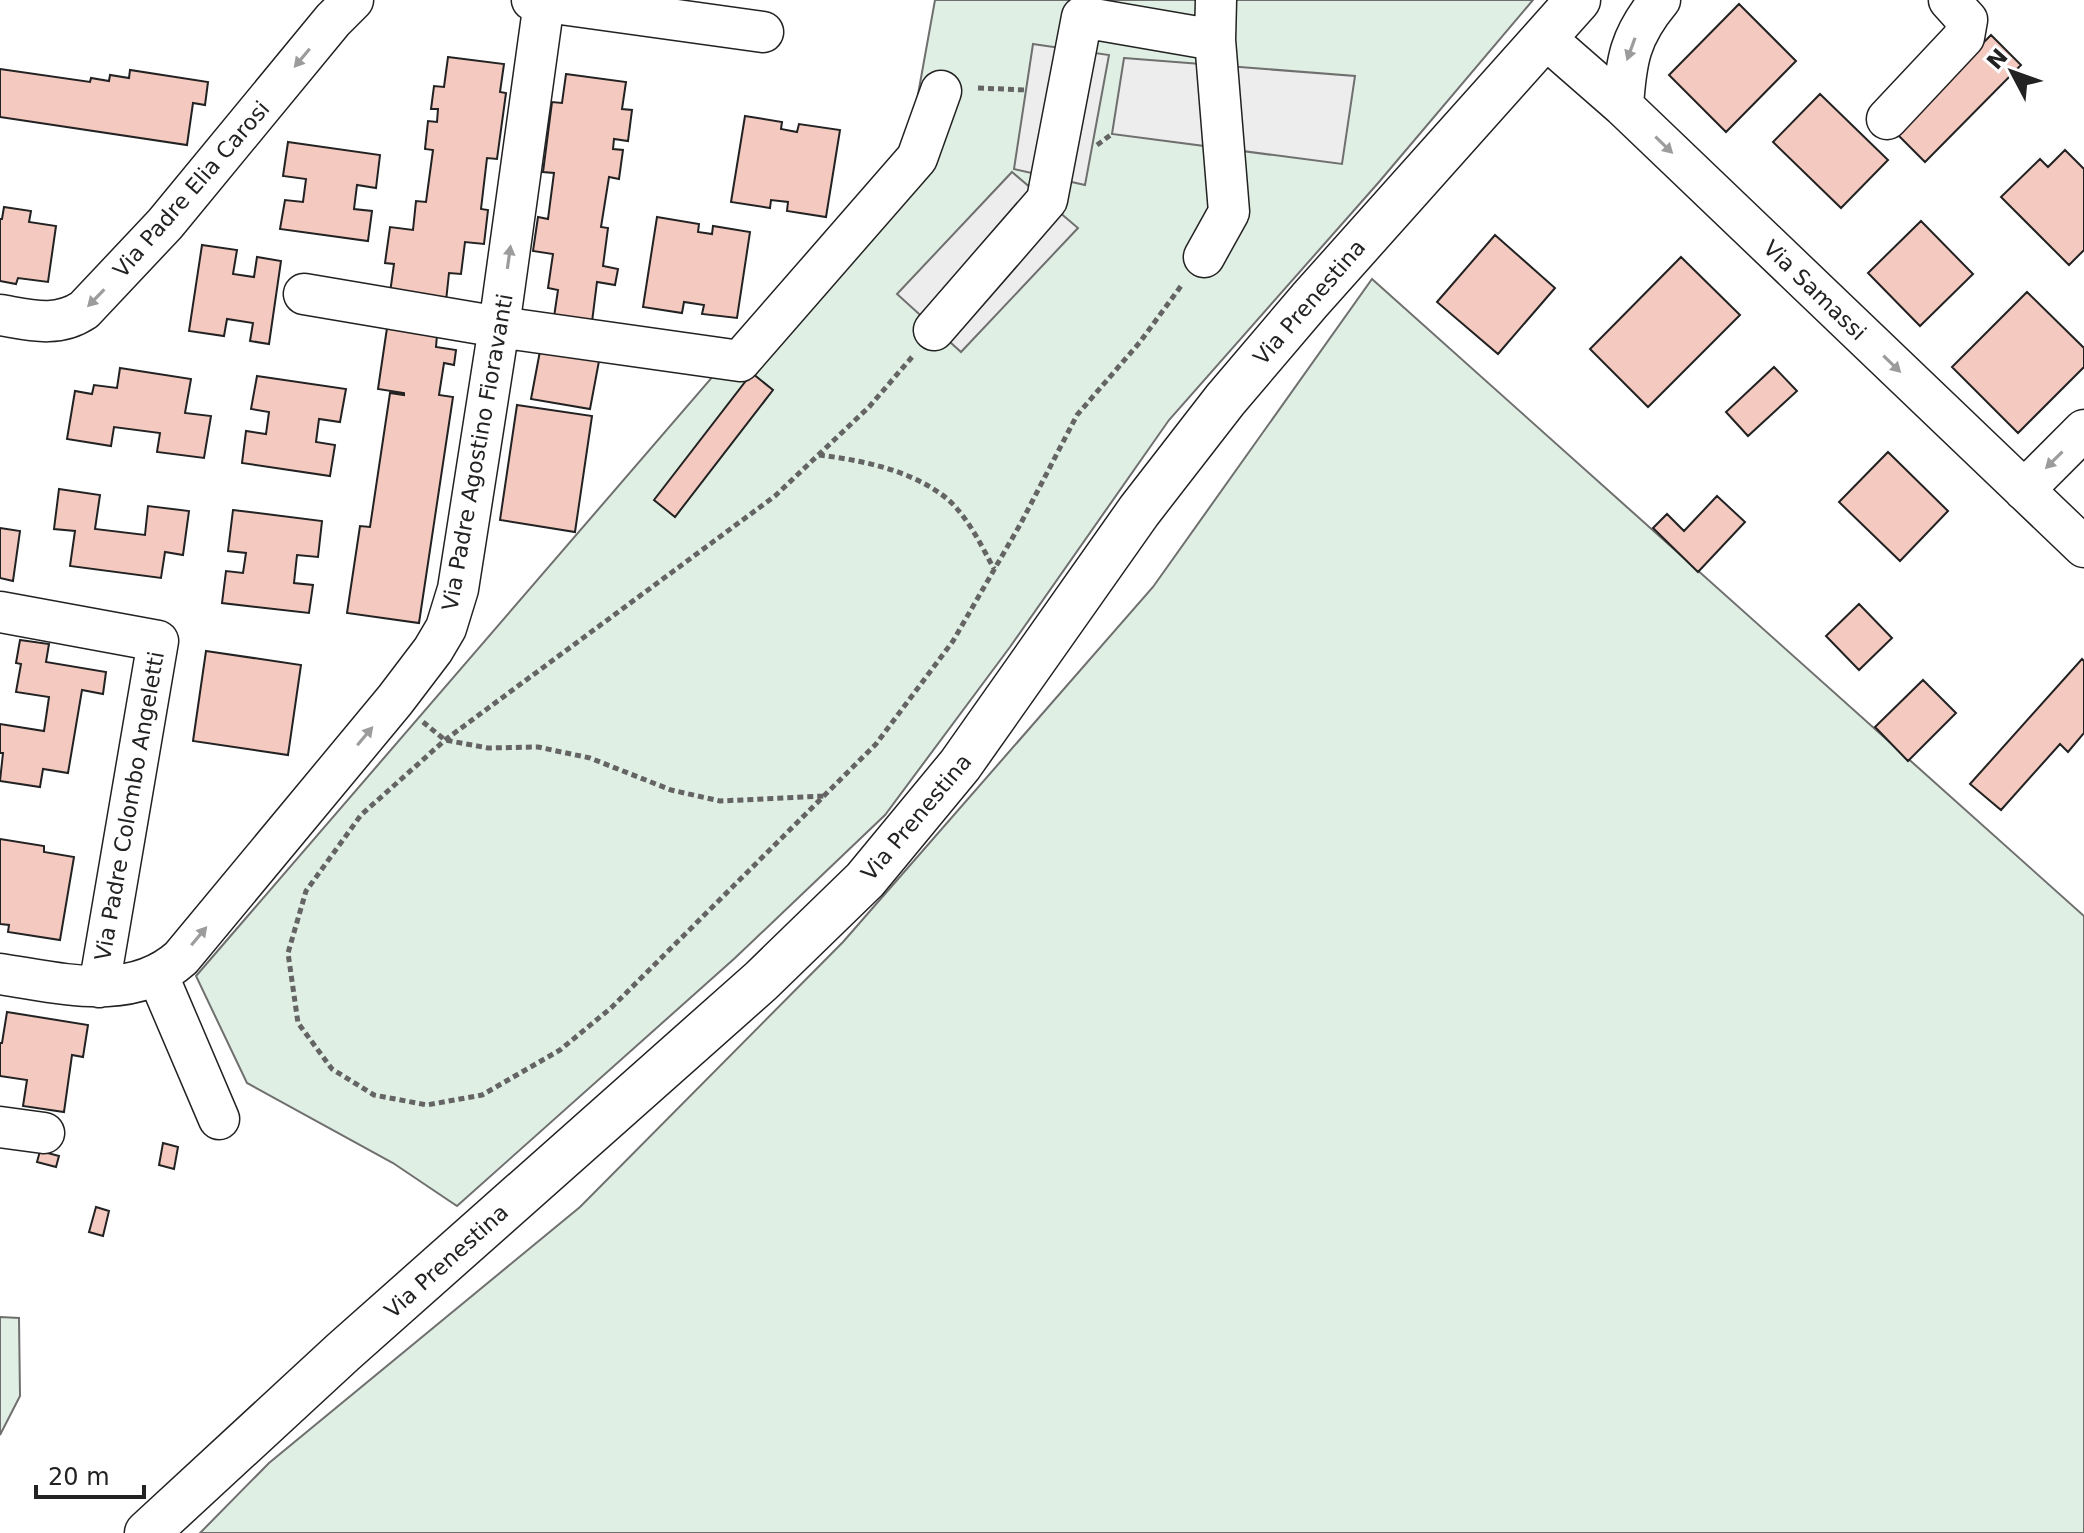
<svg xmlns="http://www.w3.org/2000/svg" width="2084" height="1533" font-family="'DejaVu Sans',sans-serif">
  <rect width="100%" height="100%" fill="#fff"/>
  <!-- green -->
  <path fill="#e0efe3" stroke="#6f6f6f" stroke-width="2" d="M935 0H1533L1379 182 1169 420 1010 647 885 815 735 958 457 1206 393 1163 247 1083 196 976 908 150Z
    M1372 279 2084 916V1533H200L269 1463 580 1207 843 942 1153 587Z
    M0 1317 19 1318 20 1396 0 1435Z"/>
  <!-- parking -->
  <path fill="#ededed" stroke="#6f6f6f" stroke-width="2" d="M1033 44 1109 55 1085 185 1014 169Z
    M1124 58 1355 76 1342 164 1112 134Z
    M1012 172 1078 228 961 352 897 294Z"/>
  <!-- building -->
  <path fill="#f3c9c0" stroke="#222" stroke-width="2" d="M1739 4 1796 61 1726 132 1669 75Z
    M1991 35 2021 65 1925 162 1895 132Z
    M448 57 504 64 500 92 506 93 497 159 487 158 481 209 488 210 484 244 465 242 461 274 449 273 446 301 390 293 394 264 385 263 390 227 413 230 416 201 426 202 433 150 425 149 428 121 437 122 438 109H431L434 86 444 87Z
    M0 69 90 82 91 78 109 81 110 75 129 78 130 70 208 82 205 105 193 103 187 145 0 117Z
    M566 74 626 82 622 109 632 110 628 141 614 139 613 149 623 150 619 179 609 177 601 227 608 228 603 266 618 269 615 285 597 282 592 322 554 317 558 290 548 288 553 254 533 251 538 217 548 219 554 173 543 172 552 102 562 103Z
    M1820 94 1888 160 1841 208 1773 142Z
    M745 116 782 122 781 129 797 132 799 124 840 130 826 217 787 211 788 202 771 200 770 208 731 202Z
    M288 142 380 155 376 188 357 185 354 209 372 211 368 241 280 229 285 200 303 202 306 179 283 176Z
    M2065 150 2084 169V250L2069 265 2001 197 2040 159 2048 167Z
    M4 207 31 211 29 222 56 226 48 282 18 278 16 284 0 281V219H2Z
    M657 217 699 224 698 232 712 234 713 226 750 232 737 318 702 314 704 305 684 302 682 313 643 307Z
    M1921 221 1973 274 1920 326 1868 273Z
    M1495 235 1555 288 1498 354 1437 302Z
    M202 245 237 250 233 274 254 277 257 257 281 261 269 344 250 341 253 323 227 319 224 336 189 331Z
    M1681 257 1740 315 1648 407 1590 349Z
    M2027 292 2084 348V367L2018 433 1952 367Z
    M387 328 437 335 436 347 456 350 454 365 444 363 439 395 453 397 419 623 347 613 360 526 370 527 390 393 404 395V393L378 389Z
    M540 351 599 361 590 409 531 399Z
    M1774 367 1797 391 1748 436 1726 412Z
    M120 368 191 379 185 413 211 416 204 458 157 452 160 433 114 427 111 446 67 439 75 391 92 394 94 385 117 388Z
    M752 373 773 390 675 517 654 500Z
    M257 376 346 389 340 422 319 419 316 442 335 445 330 476 242 463 246 431 266 434 269 412 251 409Z
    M517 405 592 416 575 532 500 520Z
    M1888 452 1948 511 1900 561 1839 502Z
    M59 489 100 495 95 529 145 535 148 506 189 511 183 555 165 552 161 578 70 566 75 531 54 529Z
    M1717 496 1745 522 1698 572 1653 528 1667 514 1684 531Z
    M233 510 322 521 318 557 297 555 294 583 313 585 309 613 222 603 226 571 243 573 246 553 228 551Z
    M0 528 20 531 13 581 0 578Z
    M1859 604 1892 638 1859 670 1826 636Z
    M20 640 49 644 46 662 106 672 103 694 82 690 68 773 43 769 40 787 0 781 3 753H0V724L44 731 49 697 16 692 21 664 16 663Z
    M206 651 301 665 288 755 193 741Z
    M2082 659 2084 661V733L2068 752 2060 744 2001 810 1970 784Z
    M1923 680 1956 713 1908 761 1875 727Z
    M0 839 44 846V852L74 857 60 940 8 932 9 925 0 924Z
    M7 1012 88 1025 83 1057 72 1055 64 1112 23 1106 27 1080 0 1076V1043H2Z
    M163 1143 178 1147 174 1169 159 1165Z
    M40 1151 59 1156 56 1167 37 1162Z
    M96 1207 109 1211 103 1236 89 1232Z"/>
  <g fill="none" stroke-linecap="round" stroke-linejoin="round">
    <defs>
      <path id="minor" d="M532 0 763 32
        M1544 37 1623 106 2084 547
        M1623 106C1626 60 1630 36 1660 0
        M1887 119 1964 37 1967 20 1949 0
        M1204 257 1229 212 1215 40 1216 0
        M304 294 499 327 740 361 917 158 941 91
        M0 315C30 320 57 328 84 310L165 224 333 20 353 0
        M934 330 1047 200 1082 17 1215 40
        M2024 490 2084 430
        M0 612 158 641 99 987
        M0 974C61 983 131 1003 181 958L395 700 433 650 446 628 458 589 499 327 544 2
        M158 976 219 1119
        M0 1127 44 1133"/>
      <path id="major" d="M147 1533 343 1352 761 981 865 880 960 765 1139 511 1225 400 1310 300 1578 0"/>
    </defs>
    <!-- minor casing -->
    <use href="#minor" stroke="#222" stroke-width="43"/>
    <!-- major casing -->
    <use href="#major" stroke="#222" stroke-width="47"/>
    <!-- path -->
    <path stroke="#646464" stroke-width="5" stroke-dasharray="6 4" stroke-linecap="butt" d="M978 88 1027 90
      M1097 145 1112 134
      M912 357 869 407 775 496 445 740 361 815 306 891 288 953 298 1023 332 1069 374 1095 427 1105 482 1095 560 1050 611 1008 876 744 953 641 1021 523 1077 415 1140 342 1181 286
      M819 455C860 460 906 469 941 494 965 511 980 543 994 569
      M423 722 445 740 488 748 538 747 590 758 671 790 720 801 825 796"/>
    <!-- minor -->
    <use href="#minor" stroke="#fff" stroke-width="40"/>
    <!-- major -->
    <use href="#major" stroke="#fff" stroke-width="44"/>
  </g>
  <!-- one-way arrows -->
  <defs><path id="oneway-solid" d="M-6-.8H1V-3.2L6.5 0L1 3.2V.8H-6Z" transform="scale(2)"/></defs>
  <g fill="#9c9c9c">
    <use href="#oneway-solid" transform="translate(1631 49) rotate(110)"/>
    <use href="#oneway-solid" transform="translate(302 58) rotate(130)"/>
    <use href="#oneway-solid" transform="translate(1664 145) rotate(44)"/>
    <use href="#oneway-solid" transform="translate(509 257) rotate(-82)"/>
    <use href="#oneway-solid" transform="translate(96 298) rotate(134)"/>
    <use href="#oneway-solid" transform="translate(1892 364) rotate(44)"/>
    <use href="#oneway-solid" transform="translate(2054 460) rotate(135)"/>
    <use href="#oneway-solid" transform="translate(365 736) rotate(-50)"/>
    <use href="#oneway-solid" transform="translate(199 936) rotate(-50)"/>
  </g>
  <g text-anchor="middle" stroke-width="6" stroke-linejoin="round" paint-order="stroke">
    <!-- street labels -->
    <g font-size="22" fill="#222" stroke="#fff">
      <text transform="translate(191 189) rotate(-49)" y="8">Via Padre Elia Carosi</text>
      <text transform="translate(1815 290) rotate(44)" y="8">Via Samassi</text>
      <text transform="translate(1309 302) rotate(-49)" y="8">Via Prenestina</text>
      <text transform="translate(477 452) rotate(-80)" y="8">Via Padre Agostino Fioravanti</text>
      <text transform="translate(129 806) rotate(-80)" y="8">Via Padre Colombo Angeletti</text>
      <text transform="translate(916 817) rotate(-50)" y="8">Via Prenestina</text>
      <text transform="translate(446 1261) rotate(-42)" y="8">Via Prenestina</text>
    </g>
  </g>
  <!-- north arrow -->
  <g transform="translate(2012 72) rotate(311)" stroke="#ffffff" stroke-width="6" paint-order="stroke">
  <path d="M0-6L14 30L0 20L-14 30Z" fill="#222222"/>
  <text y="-12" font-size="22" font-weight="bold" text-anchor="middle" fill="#222222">N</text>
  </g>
  <!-- scale -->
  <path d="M36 1485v12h108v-12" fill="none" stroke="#222222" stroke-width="4"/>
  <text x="48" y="1485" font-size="24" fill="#222222" stroke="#ffffff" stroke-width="6" paint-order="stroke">20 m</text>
</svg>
